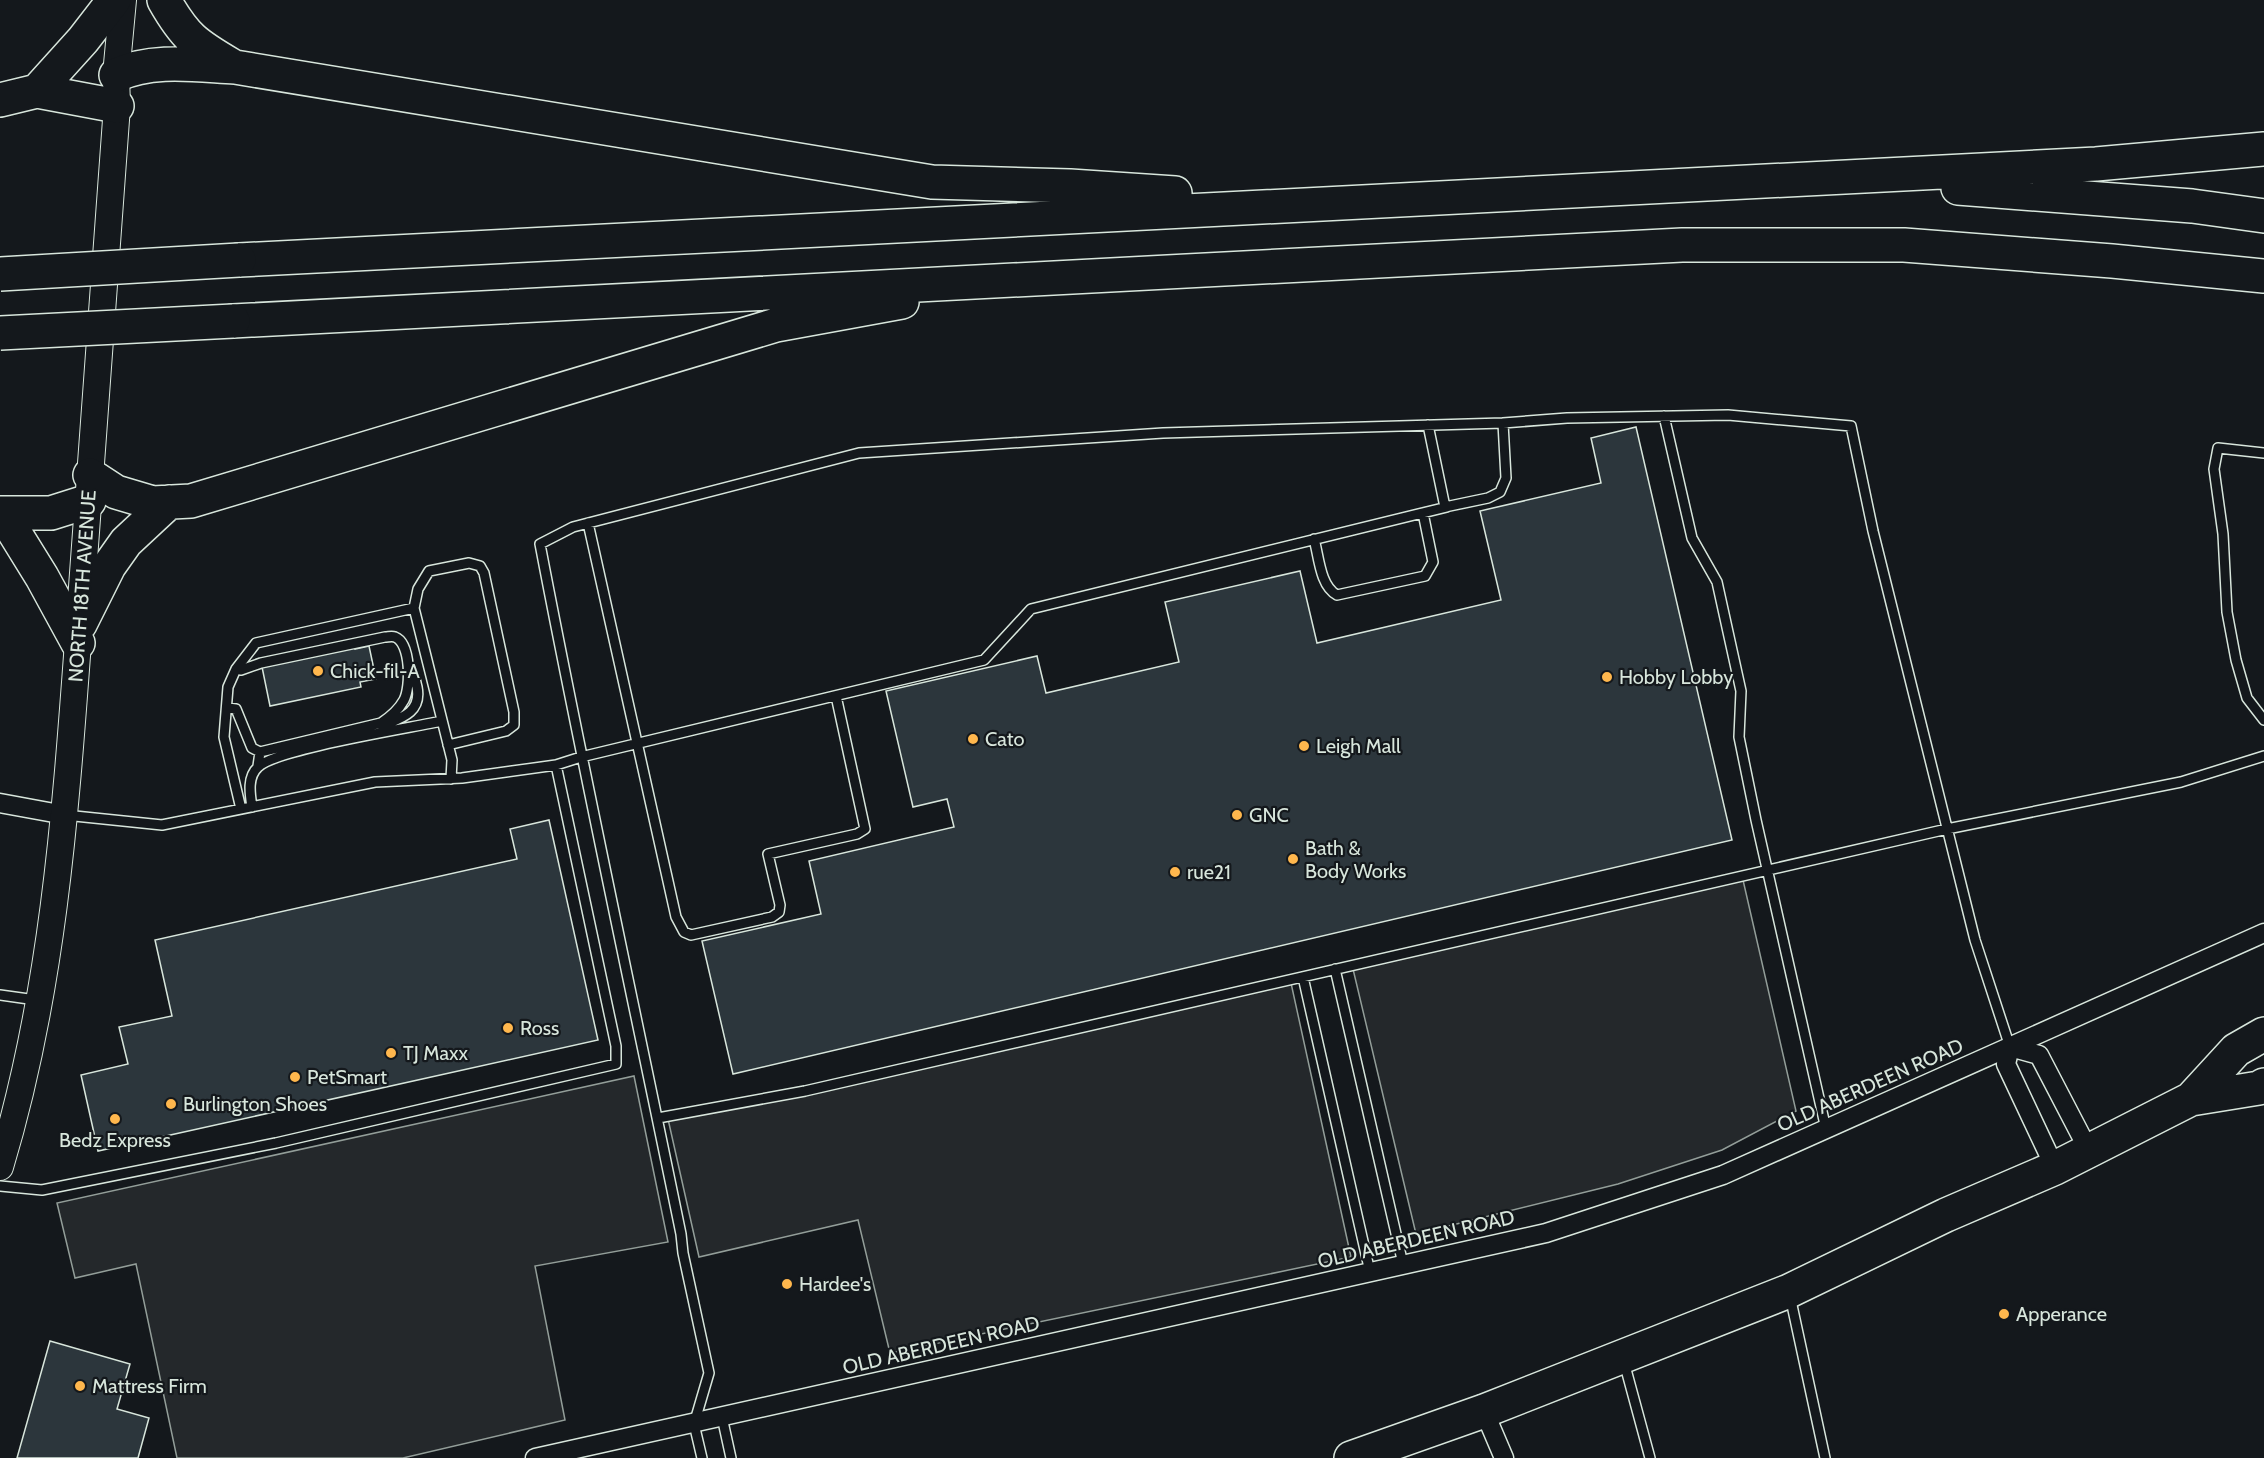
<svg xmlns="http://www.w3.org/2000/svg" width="2264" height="1458" font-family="Cabin,sans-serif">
  <rect width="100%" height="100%" fill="#14181c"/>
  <!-- parking -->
  <path fill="#24282b" stroke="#939e99" stroke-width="1.5" d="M1743 880 1796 1111 1722 1150 1618 1184 1416 1234 1353 969Z
    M1291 983 1351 1257 890 1353 858 1220 699 1257 668 1119Z
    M634 1076 668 1242 535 1266 565 1420 403 1458H177L136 1264 75 1278 57 1203Z"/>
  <!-- building -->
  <path fill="#2c363c" stroke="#d8e6dc" stroke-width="1.5" d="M1636 427 1732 840 733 1074 702 941 821 914 809 861 954 827 947 799 913 807 886 691 1037 656 1046 693 1179 662 1165 602 1300 571 1317 643 1501 600 1480 511 1601 483 1591 438Z
    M354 643 355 649 369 646 376 679 360 682 361 687 270 706 261 662Z
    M549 820 598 1040 98 1151 81 1075 128 1064 119 1027 172 1016 155 940 517 859 510 829Z
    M50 1341 130 1364 117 1409 149 1418 138 1458H17Z"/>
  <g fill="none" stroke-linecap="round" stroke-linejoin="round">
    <defs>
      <path id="lane" d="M1664 416 1692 538 1717 582 1741 691 1739 737 1756 820 1826 1129
        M1428 425 1445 507 1488 498 1500 492 1506 478 1503 423 1567 418 1728 415 1851 426 1873 531 1975 940 2010 1047
        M2264 453 2218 448 2214 469 2223 534 2227 612 2236 660 2247 698 2264 720
        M588 523 676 917 684 932 691 935 772 917 779 912 780 905 768 854 857 834 865 829 836 696
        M1314 539C1319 557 1320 586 1337 595L1425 576 1433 562 1423 513
        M236 669 241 670 261 663 385 637C388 637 392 636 395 637 411 643 411 687 404 700 398 711 390 717 381 723
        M228 708 236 709 252 748 260 752
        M448 745 506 731 514 725V712L484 573 480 566 469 563 429 571 418 589 414 608 452 760 451 779
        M556 765 581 757 984 660 1031 609 1447 507
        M258 766 260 752 381 723 382 726C402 718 422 712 417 687 415 680 415 674 411 669
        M252 807C250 794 247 777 258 767 276 749 410 728 442 721
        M241 809 224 737 228 687 236 669 256 643 414 608
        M1335 969 1403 1264
        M1303 977 1370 1272
        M0 995 36 1000
        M658 1118 805 1091 1947 829 2181 782 2264 756
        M0 1186 42 1190 276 1143 616 1064V1046L556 765 462 778 375 782 162 825 65 815
        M1790 1296 1825 1458
        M1624 1362 1650 1458
        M722 1417 731 1458
        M702 1458 694 1424 709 1373 683 1253 681 1234C634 1004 584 775 540 544L573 527 859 453 1163 433 1503 423"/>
      <path id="street" d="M0 803 65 815
        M2055 1168 2006 1064 2010 1047 2039 1055 2089 1151
        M1484 1411 1504 1458
        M535 1458 1546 1233 1723 1175 2264 933"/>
      <path id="secondary" d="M0 1167C52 995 65 820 78 642 92 464 104 285 117 106L116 75 123 0"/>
      <path id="highway" d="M164 0C185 37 195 44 231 65
        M116 75C153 58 196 65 235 67L932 182 1070 186 1175 193
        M37 91 83 40 114 0
        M0 100 37 91 117 106
        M1958 188 2192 206 2264 216
        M239 260 2096 164 2264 149
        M233 321 1682 245H1904L2112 261 2264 276
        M90 475 116 492 153 503 191 501 776 325 902 302
        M0 513H51L89 501
        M3 514 42 577 78 643
        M80 624 109 566 126 542 169 502
        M2191 1099 2236 1050 2264 1034
        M1351 1458 1484 1411 1789 1291 1946 1215 2055 1168 2191 1099 2259 1088 2264 1085"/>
    </defs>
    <!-- lane casing -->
    <use href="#lane" stroke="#d8e6dc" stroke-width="12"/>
    <!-- street casing -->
    <use href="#street" stroke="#d8e6dc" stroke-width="21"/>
    <!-- secondary casing -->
    <use href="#secondary" stroke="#d8e6dc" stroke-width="28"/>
    <!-- highway casing -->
    <use href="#highway" stroke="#d8e6dc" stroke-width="36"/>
    <!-- lane -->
    <use href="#lane" stroke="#14181c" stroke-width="9"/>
    <!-- street -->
    <use href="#street" stroke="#14181c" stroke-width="18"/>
    <!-- secondary -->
    <use href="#secondary" stroke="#14181c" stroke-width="26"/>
    <!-- highway -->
    <use href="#highway" stroke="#14181c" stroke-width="33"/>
    <defs>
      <path id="highway-bridge" d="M0 274 239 260
        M0 333 233 321"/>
    </defs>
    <!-- highway-bridge casing -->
    <use href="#highway-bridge" stroke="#d8e6dc" stroke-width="36" stroke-linecap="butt"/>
    <!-- highway-bridge -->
    <use href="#highway-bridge" stroke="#14181c" stroke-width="33"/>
  </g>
  <!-- markers -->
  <g fill="#ffb74d" stroke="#14181c" stroke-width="2">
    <circle cx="318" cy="671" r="6"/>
    <circle cx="1607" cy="677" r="6"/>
    <circle cx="973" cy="739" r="6"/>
    <circle cx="1304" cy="746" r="6"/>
    <circle cx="1237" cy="815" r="6"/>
    <circle cx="1293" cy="859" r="6"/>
    <circle cx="1175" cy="872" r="6"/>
    <circle cx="508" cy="1028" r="6"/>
    <circle cx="391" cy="1053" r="6"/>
    <circle cx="295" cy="1077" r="6"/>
    <circle cx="171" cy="1104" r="6"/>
    <circle cx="115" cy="1119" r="6"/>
    <circle cx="787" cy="1284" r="6"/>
    <circle cx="2004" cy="1314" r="6"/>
    <circle cx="80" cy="1386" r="6"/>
  </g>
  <g text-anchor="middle" stroke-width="4.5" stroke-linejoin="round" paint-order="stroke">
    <!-- street labels -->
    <g font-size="20" fill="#d8e6dc" stroke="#14181c">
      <text transform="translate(82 586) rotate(-86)" y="7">NORTH 18TH AVENUE</text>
      <text transform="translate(1870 1085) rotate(-24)" y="7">OLD ABERDEEN ROAD</text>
      <text transform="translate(1416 1239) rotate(-13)" y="7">OLD ABERDEEN ROAD</text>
      <text transform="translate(941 1345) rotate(-13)" y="7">OLD ABERDEEN ROAD</text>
    </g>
    <!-- poi labels -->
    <g font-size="20" fill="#d8e6dc" stroke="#14181c" text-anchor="start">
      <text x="330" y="678">Chick-fil-A</text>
      <text x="1619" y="684">Hobby Lobby</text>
      <text x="985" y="746">Cato</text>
      <text x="1316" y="753">Leigh Mall</text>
      <text x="1249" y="822">GNC</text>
      <text x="1305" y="855">Bath &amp;<tspan x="1305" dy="23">Body Works</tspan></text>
      <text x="1187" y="879">rue21</text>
      <text x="520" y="1035">Ross</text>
      <text x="403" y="1060">TJ Maxx</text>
      <text x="307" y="1084">PetSmart</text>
      <text x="183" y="1111">Burlington Shoes</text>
      <text x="115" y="1147" text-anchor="middle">Bedz Express</text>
      <text x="799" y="1291">Hardee's</text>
      <text x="2016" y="1321">Apperance</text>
      <text x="92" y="1393">Mattress Firm</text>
    </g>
  </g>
</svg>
